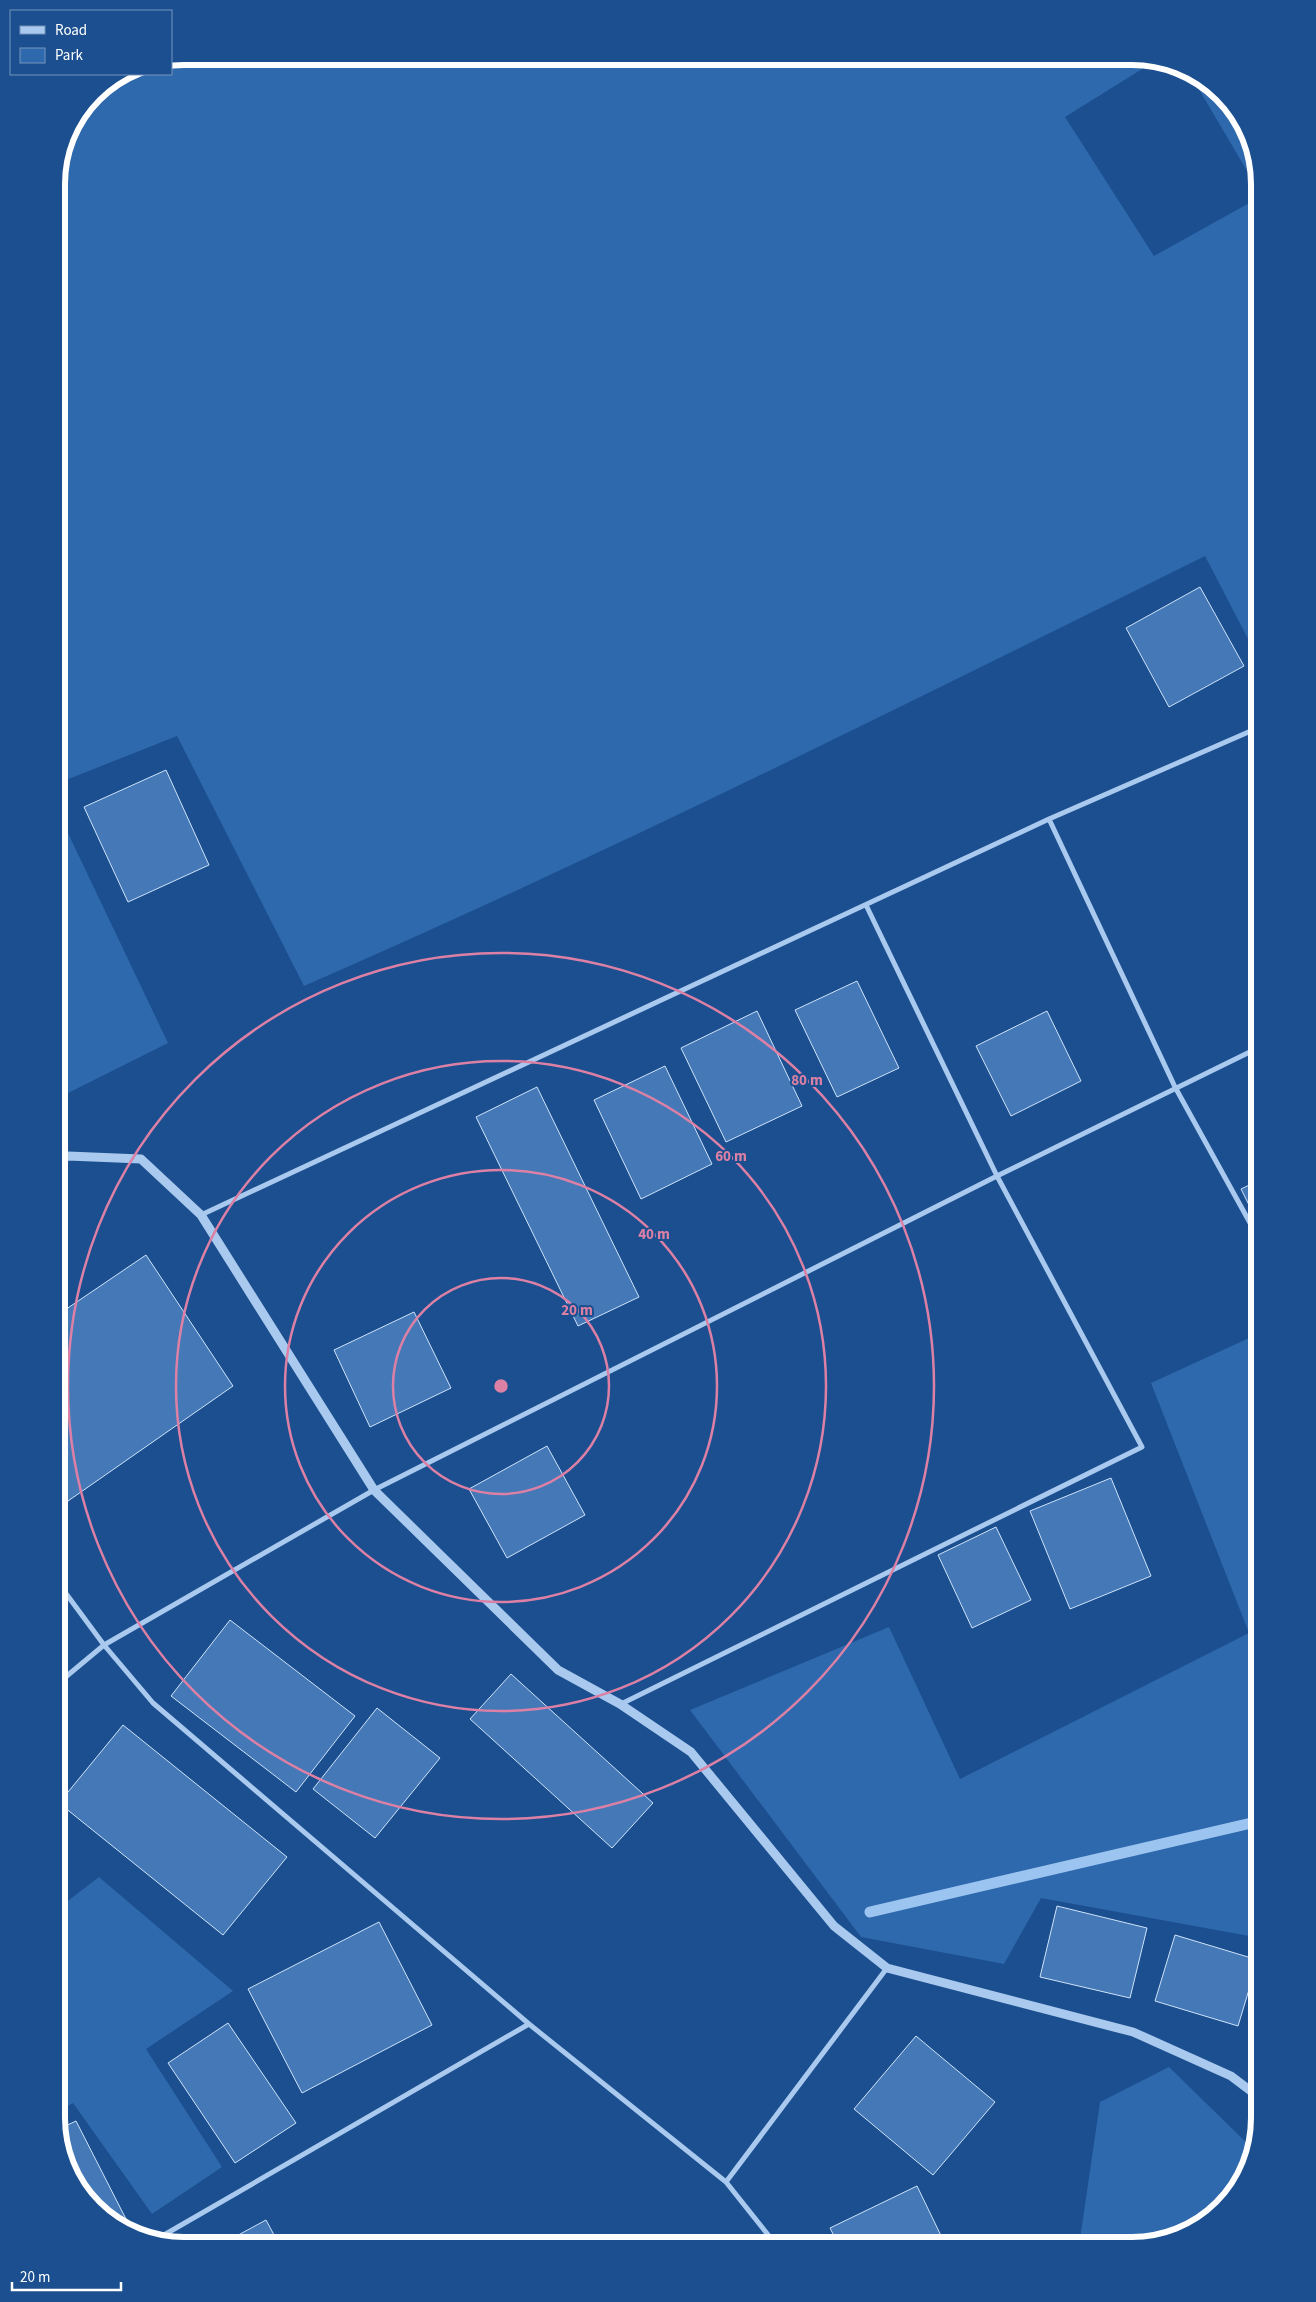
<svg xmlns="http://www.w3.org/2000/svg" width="1316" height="2302" font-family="'Source Sans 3',sans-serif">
  <rect width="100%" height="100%" fill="#1b4f8f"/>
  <!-- green -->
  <path fill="#2e69ad" d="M184 56 1141 57 1155 61 1065 117 1154 256 1260 197V662L1205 556C907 704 609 853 304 986L177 736 56 784 57 176 66 135 94 93 123 74H171V59Z
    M1190 74 1203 78 1247 128 1260 184V193Z
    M56 808 168 1043 56 1099Z
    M1260 1333V1938L1041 1898 1004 1964 861 1937 690 1710 889 1627 960 1779 1249 1633 1151 1383Z
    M99 1877 233 1991 146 2049 222 2167 152 2214 73 2103 56 2113V1910Z
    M1169 2067 1251 2147 1238 2189 1188 2233 1132 2246H1079L1100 2102Z"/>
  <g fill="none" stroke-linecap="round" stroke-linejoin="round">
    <!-- stream -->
    <path stroke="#9cc4f0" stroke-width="11" d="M870 1912 1260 1821"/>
  </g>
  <!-- building -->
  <path fill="#4478b7" stroke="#cfe3fa" d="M1200 587 1244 666 1169 707 1126 628Z
    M166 770 209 865 128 902 84 807Z
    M857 981 899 1068 837 1097 795 1010Z
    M757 1011 802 1106 726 1142 681 1048Z
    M1047 1011 1081 1081 1011 1116 976 1046Z
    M665 1066 712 1164 641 1199 594 1100Z
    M537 1087 639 1297 578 1326 476 1117Z
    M1260 1180V1227L1241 1189Z
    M146 1255 233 1386 68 1501 56 1484V1316Z
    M414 1312 451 1388 370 1427 334 1350Z
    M547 1446 585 1515 507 1558 469 1489Z
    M1111 1478 1151 1576 1070 1609 1030 1511Z
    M996 1527 1031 1600 972 1628 938 1555Z
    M230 1620 355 1716 296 1792 171 1696Z
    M511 1674 653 1803 612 1848 470 1719Z
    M377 1708 440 1758 375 1838 313 1789Z
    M123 1725 287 1857 223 1935 59 1803Z
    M1057 1906 1147 1928 1130 1998 1040 1977Z
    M379 1922 432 2025 302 2093 248 1989Z
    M1175 1935 1258 1960 1238 2026 1155 2001Z
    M228 2023 296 2123 235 2163 168 2063Z
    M916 2036 995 2102 933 2175 854 2109Z
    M76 2121 126 2219 115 2225 69 2174 59 2129Z
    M917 2186 946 2246H839L830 2228Z
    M266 2220 280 2246H218Z"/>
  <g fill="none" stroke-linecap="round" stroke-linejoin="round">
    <!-- minor -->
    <path stroke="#a9c9ee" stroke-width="5" d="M1049 819 1175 1087 1260 1241
      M201 1215 1049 819 1260 727
      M56 1580 104 1645 153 1703 529 2024 726 2182 777 2246
      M56 1685 104 1645 374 1490 997 1176 1260 1047
      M621 1704 1142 1447 997 1176 866 905
      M726 2182 887 1968
      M157 2239 529 2024"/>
    <!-- tertiary -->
    <path stroke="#a9c9ee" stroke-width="9" d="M56 1161 68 1156 141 1159 201 1215 374 1490 558 1670 620 1704 691 1752 834 1926 887 1968 1133 2032 1231 2076 1260 2098"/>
  </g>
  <!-- distance rings -->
  <g fill="none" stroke="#dd80a5" stroke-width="2.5">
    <circle cx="501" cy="1386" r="108"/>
    <circle cx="501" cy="1386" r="216"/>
    <circle cx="501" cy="1386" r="325"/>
    <circle cx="501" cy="1386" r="433"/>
  </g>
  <!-- crop -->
  <path d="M0 0H1316V2302H0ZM184 65H1132A119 119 0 0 1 1251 184V2118A119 119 0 0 1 1132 2237H184A119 119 0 0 1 65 2118V184A119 119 0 0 1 184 65Z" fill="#1b4f8f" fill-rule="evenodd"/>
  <path fill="none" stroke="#fff" stroke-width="6" d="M184 65H1132A119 119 0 0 1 1251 184V2118A119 119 0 0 1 1132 2237H184A119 119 0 0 1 65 2118V184A119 119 0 0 1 184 65Z"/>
  <circle cx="501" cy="1386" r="8" fill="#dd80a5" stroke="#1b4f8f" stroke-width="2.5"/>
  <g font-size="15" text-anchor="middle" font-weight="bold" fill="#dd80a5" stroke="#1b4f8f" stroke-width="4" stroke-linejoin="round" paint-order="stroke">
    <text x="807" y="1085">80 m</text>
    <text x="731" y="1161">60 m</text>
    <text x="654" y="1239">40 m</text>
    <text x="577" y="1315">20 m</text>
  </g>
  <!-- legend -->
  <rect x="10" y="10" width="162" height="65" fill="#1b4f8f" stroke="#7695bc"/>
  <rect x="20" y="26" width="25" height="8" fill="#a9c9ee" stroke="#7695bc"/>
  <text x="55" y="35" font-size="15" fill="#ffffff">Road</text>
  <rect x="20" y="48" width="25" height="15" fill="#2e69ad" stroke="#7695bc"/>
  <text x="55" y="60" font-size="15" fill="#ffffff">Park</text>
  <!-- scale -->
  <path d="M12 2282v8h109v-8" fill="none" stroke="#ffffff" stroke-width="2.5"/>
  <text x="20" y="2282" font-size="15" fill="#ffffff" stroke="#1b4f8f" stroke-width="4" paint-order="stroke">20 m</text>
</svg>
